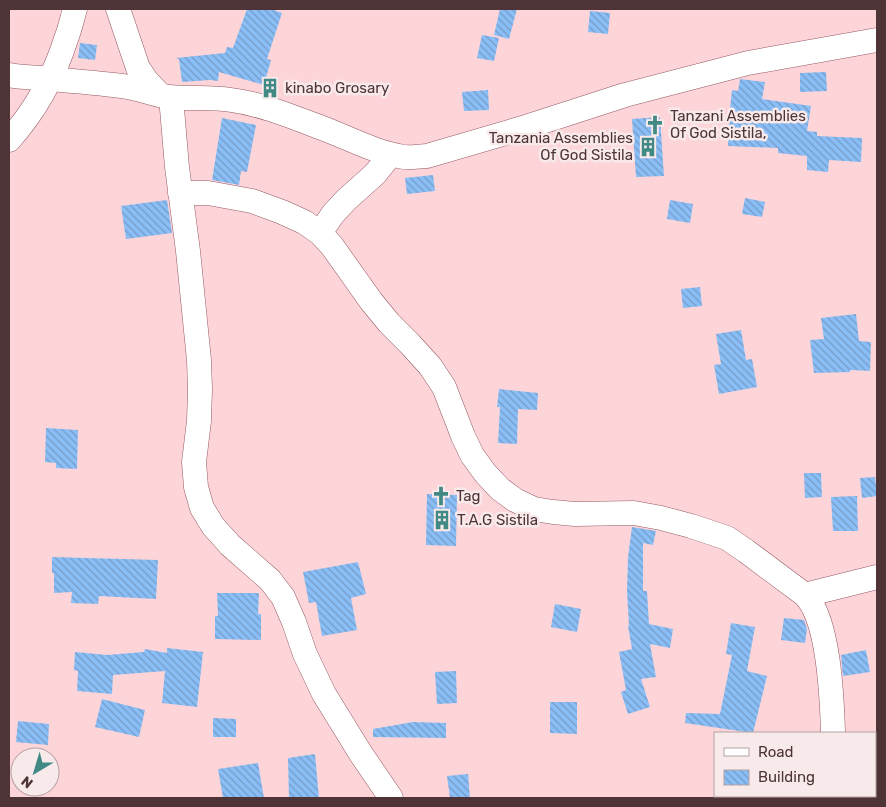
<svg xmlns="http://www.w3.org/2000/svg" width="886" height="807" font-family="Rubik,sans-serif">
  <defs>
    <pattern id="building-back-hatch" width="6" height="6" patternUnits="userSpaceOnUse" patternTransform="scale(1.25)"><rect width="6" height="6" fill="#8abef6"/><path d="M-1 5l2 2M0 0l6 6M5-1l2 2" fill="none" stroke="#739bc8"/></pattern>
  </defs>
  <rect width="100%" height="100%" fill="#fdd5d9"/>
  <!-- building -->
  <path fill="url(#building-back-hatch)" d="M247 9H271L282 13 267 59 271 60 264 85 219 72 218 81 210 80 182 82 179 59 176 58 225 53 227 47 233 48Z
    M500 9H517L509 39 494 35Z
    M590 11 610 13 608 34 588 32Z
    M482 35 499 38 494 61 477 58Z
    M80 43 97 45 95 60 78 58Z
    M826 72 827 91 800 92V73Z
    M740 79 765 82 762 99 811 106 807 131 817 132V136L862 138 861 162 829 160 828 172 807 170V156L778 153V148L728 146 730 109 732 90 738 91Z
    M488 90 489 110 464 111 462 92Z
    M660 117 664 176 636 177 632 119Z
    M222 118 256 125 247 172 241 171 239 185 212 180Z
    M433 175 435 191 407 194 405 178Z
    M745 198 765 202 762 217 742 214Z
    M167 200 172 233 126 239 121 206Z
    M670 200 693 204 690 223 667 219Z
    M700 287 702 306 683 308 681 289Z
    M856 314 859 341 871 342 870 371 850 370V372L814 373 810 340 824 339 821 318Z
    M741 330 746 360 752 359 757 387 719 394 714 365 721 364 716 334Z
    M499 389 538 393 537 410 518 409 517 444 498 443 500 407H497Z
    M46 428 78 430 77 469 56 468V463L45 462Z
    M804 473H821L822 497 805 498Z
    M875 477 877 496 862 498 860 478Z
    M427 494 457 495 456 546 426 545Z
    M857 496 858 531H833L831 497Z
    M632 527 656 531 653 545 643 543V591H647L649 624 673 629 670 648 650 644 656 677 641 679 650 707 628 714 621 692 626 690 619 652 632 649 628 626 629 625 627 592 628 557Z
    M52 557 158 560 156 599 99 596 98 604 71 603 72 592 54 593V573H52Z
    M358 562 366 594 351 598 357 630 322 636 316 602 309 603 303 572Z
    M217 593H259L258 614H261V640L215 639V616H218Z
    M555 604 581 609 577 632 551 627Z
    M784 618 804 620 807 629 805 643 781 640Z
    M731 623 755 627 747 671 767 676 753 733 685 723 686 713 720 714 732 655 726 654Z
    M167 648 203 652 197 707 162 703 165 671 113 675 112 694 77 691 78 671 74 670 75 652 107 655 144 652 145 649 167 653Z
    M866 650 870 672 843 676 841 655Z
    M456 671 457 703 437 704 435 672Z
    M102 699 145 710 139 737 95 727Z
    M550 702H577V734L550 733Z
    M213 718 236 719V737H213Z
    M18 721 49 724 48 745 16 742Z
    M413 722 446 723V738L373 737V729Z
    M315 754 319 798H289L288 758Z
    M258 763 264 798H223L218 769Z
    M468 774 470 798H450L447 776Z"/>
  <g fill="none" stroke-linecap="round" stroke-linejoin="round">
    <defs>
      <path id="minor" d="M118 9 138 68 146 80 160 95
        M9 75C23 78 36 77 50 79 74 81 98 83 122 86 139 88 154 95 170 97 191 99 211 97 231 100 262 104 293 117 322 128 349 138 376 153 404 157 412 158 420 156 427 156L526 127 625 95 748 63 877 40
        M171 97 177 167 188 251 199 360 200 389 199 421 194 462 196 487 202 508 213 526 230 545 270 580 283 597 294 622 305 654 324 694 361 754 391 798
        M9 140C35 111 54 77 66 39 70 29 72 19 75 9
        M180 193H208L252 201 282 212 304 222 320 233 332 246 371 301 389 323 410 344 430 366 444 387 463 436 472 455 485 473 500 489 515 500 534 509 553 512 575 514 634 513 661 518 691 526 727 538 746 551 805 595C829 620 832 698 833 733
        M320 233 333 214 346 200 375 174 391 154
        M805 595 877 577
        M835 796V798"/>
    </defs>
    <!-- minor casing -->
    <use href="#minor" stroke="#935962" stroke-width="25"/>
    <!-- minor -->
    <use href="#minor" stroke="#fff" stroke-width="24"/>
  </g>
  <!-- icons -->
  <defs>
    <symbol id="building-bare" viewBox="-9 -9 18 18"><path d="M-4-6H4V6H1V3H-1V6H-4ZM-2.5-4.3h1.7v1.8h-1.7ZM.8-4.3h1.7v1.8H.8ZM-2.5-1h1.7V.8h-1.7ZM.8-1h1.7V.8H.8Z" fill="#418985" stroke="#f8eaeb" stroke-width="2.5" paint-order="stroke"/></symbol>
    <symbol id="church-bare" viewBox="-9 -9 18 18"><path d="M-1.2-6h2.4v3.5h3.3v2.4h-3.3V6h-2.4V-.1h-3.3v-2.4h3.3Z" fill="#418985" stroke="#f8eaeb" stroke-width="2.5" paint-order="stroke"/></symbol>
  </defs>
  <g fill-rule="evenodd">
    <use href="#building-bare" x="256" y="74" width="28" height="28"/>
    <use href="#church-bare" x="641" y="111" width="28" height="28"/>
    <use href="#building-bare" x="634" y="133" width="28" height="28"/>
    <use href="#church-bare" x="427" y="482" width="28" height="28"/>
    <use href="#building-bare" x="428" y="506" width="28" height="28"/>
  </g>
  <g text-anchor="middle" stroke-width="5" stroke-linejoin="round" paint-order="stroke">
    <!-- poi labels -->
    <g font-size="15" fill="#4e3437" stroke="#f8eaeb" text-anchor="start">
      <text x="285" y="93">kinabo Grosary</text>
      <text x="670" y="121">Tanzani Assemblies<tspan x="670" dy="17">Of God Sistila,</tspan></text>
      <text x="633" y="143" text-anchor="end">Tanzania Assemblies<tspan x="633" dy="17">Of God Sistila</tspan></text>
      <text x="456" y="501">Tag</text>
      <text x="457" y="525">T.A.G Sistila</text>
    </g>
  </g>
  <!-- border -->
  <rect width="886" height="807" fill="none" stroke="#4e3437" stroke-width="20"/>
  <!-- legend -->
  <rect x="714" y="732" width="162" height="65" fill="#f8eaeb" stroke="#b4a1a3"/>
  <rect x="724" y="748" width="25" height="8" fill="#ffffff" stroke="#b4a1a3"/>
  <text x="758" y="757" font-size="15" fill="#4e3437">Road</text>
  <rect x="724" y="770" width="25" height="15" fill="url(#building-back-hatch)" stroke="#b4a1a3"/>
  <text x="758" y="782" font-size="15" fill="#4e3437">Building</text>
  <!-- north arrow -->
  <g transform="translate(35 772) rotate(218)"><circle r="24" fill="#f8eaeb" stroke="#b4a1a3"/>
  <path d="M0-4L9 19L0 12L-9 19Z" fill="#418985"/>
  <text y="-8" font-size="14" font-weight="bold" text-anchor="middle" fill="#4e3437">N</text>
  </g>
</svg>
